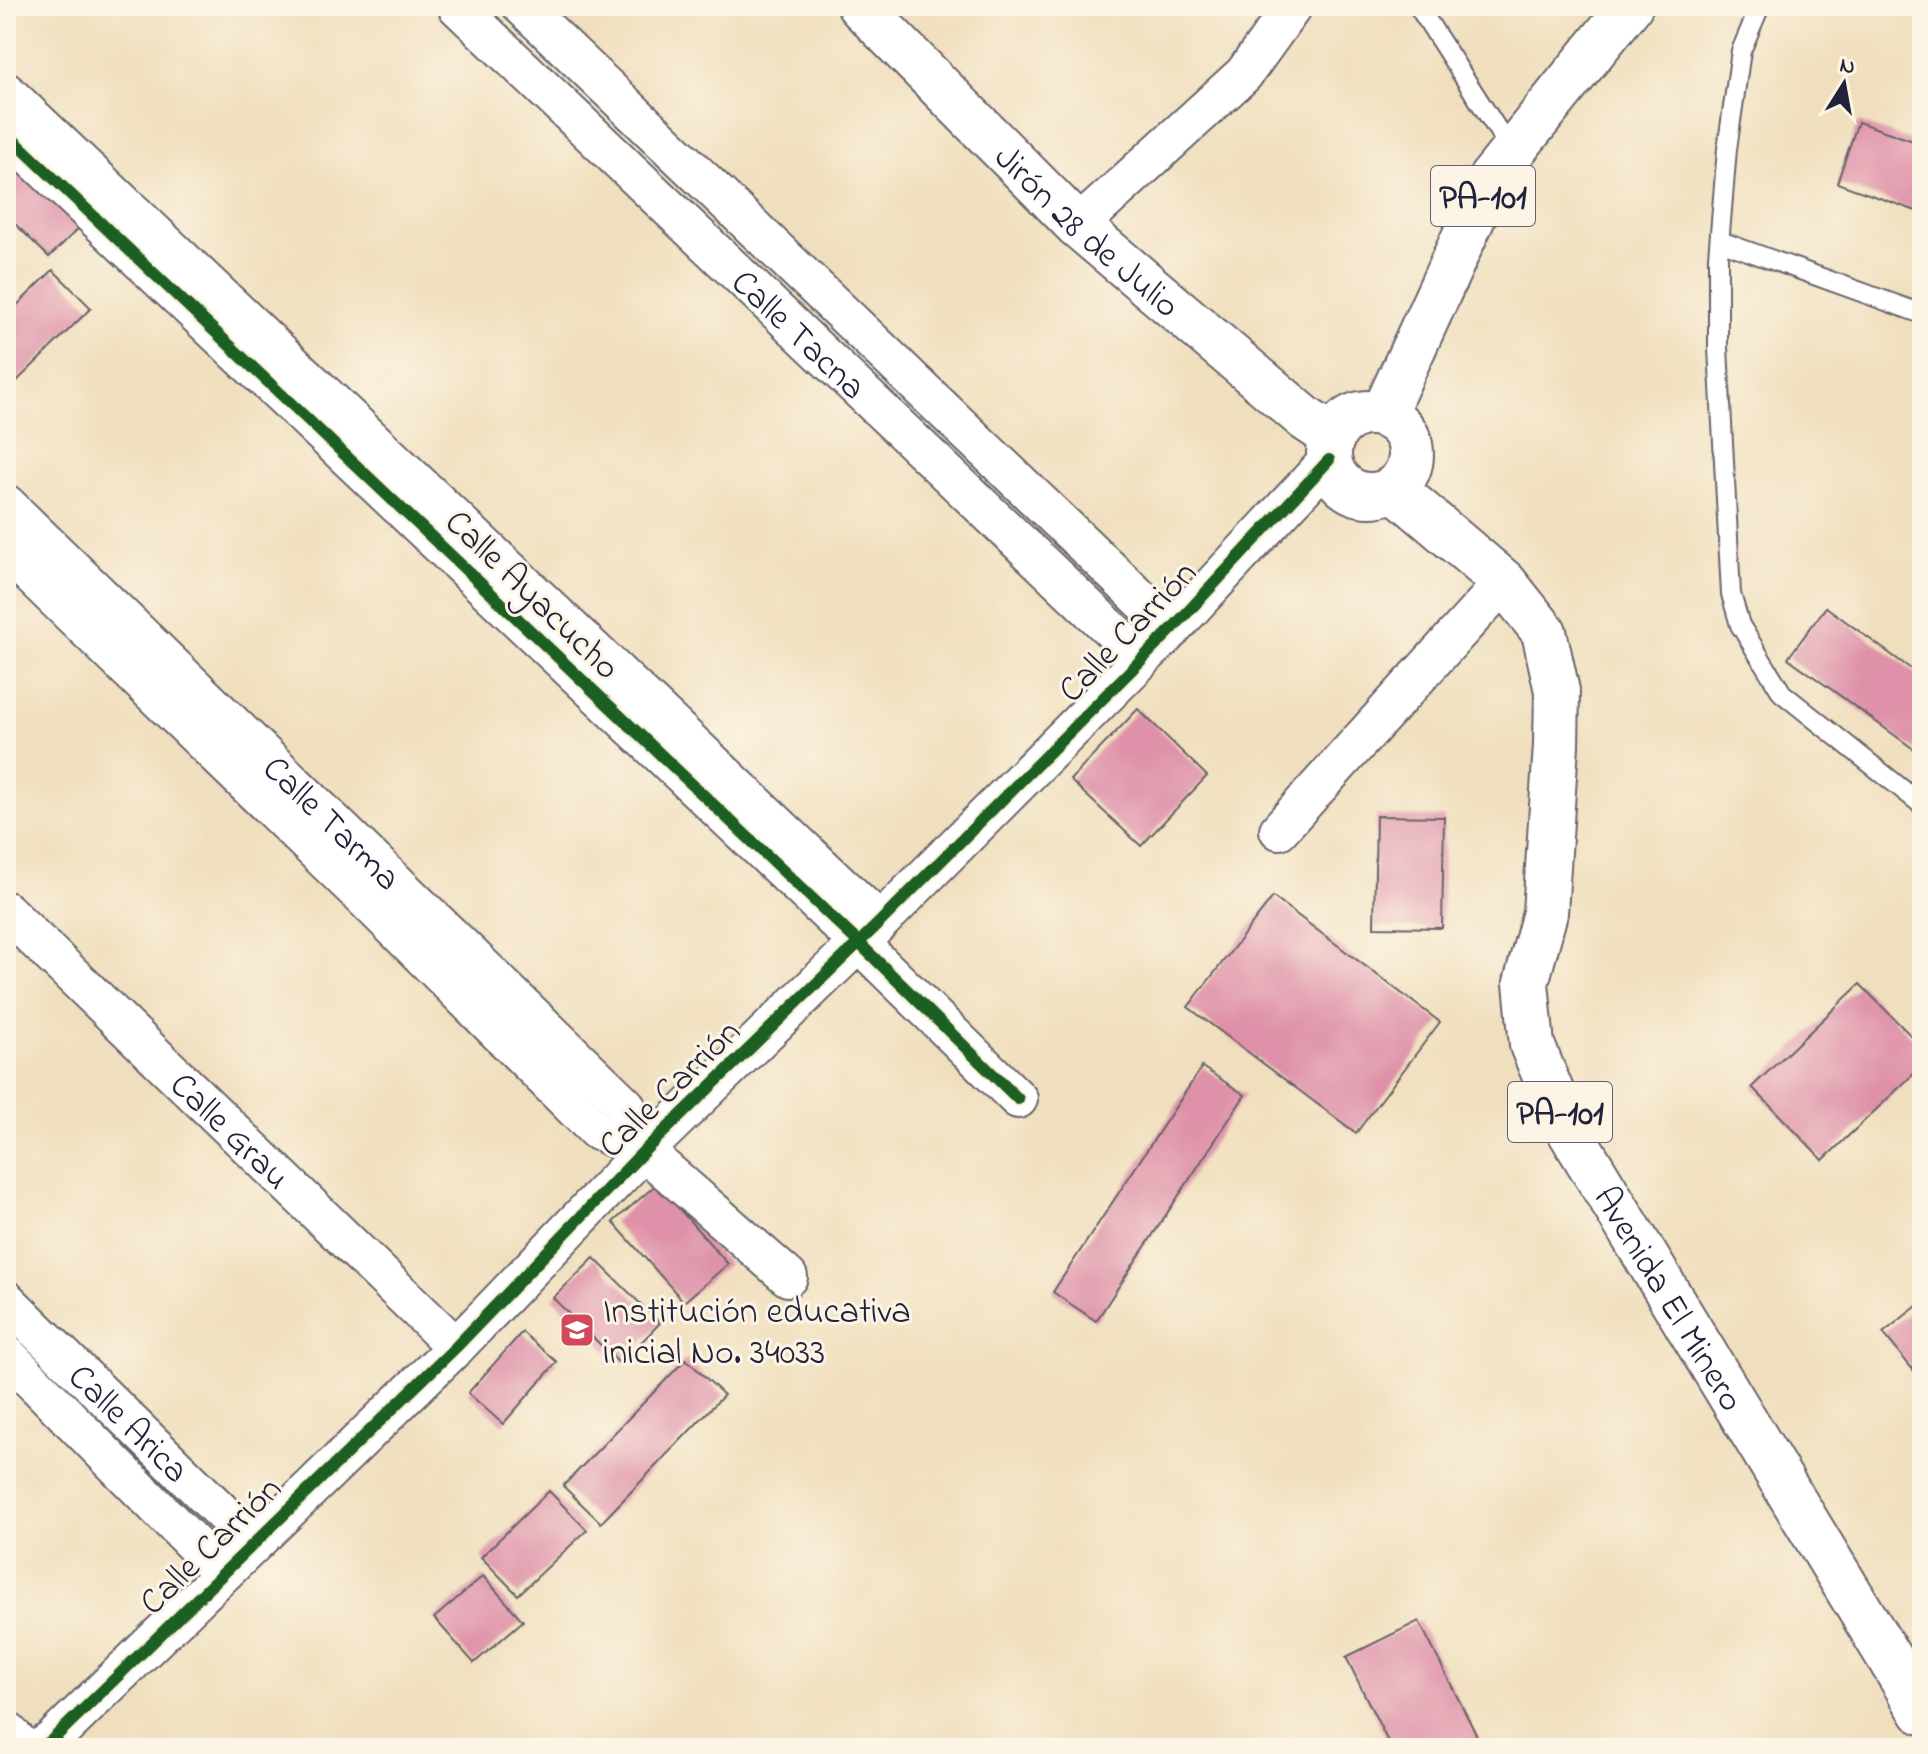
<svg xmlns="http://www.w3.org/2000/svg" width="1928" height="1754" font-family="'Indie Flower',sans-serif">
  <rect width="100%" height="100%" fill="#fcf5e5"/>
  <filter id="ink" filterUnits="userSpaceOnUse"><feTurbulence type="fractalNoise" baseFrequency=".0125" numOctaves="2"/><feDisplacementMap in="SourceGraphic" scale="16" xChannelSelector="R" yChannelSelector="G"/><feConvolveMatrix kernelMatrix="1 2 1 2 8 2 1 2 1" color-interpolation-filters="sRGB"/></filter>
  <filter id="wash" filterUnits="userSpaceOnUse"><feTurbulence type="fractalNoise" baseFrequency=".006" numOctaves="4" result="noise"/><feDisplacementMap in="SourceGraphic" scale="32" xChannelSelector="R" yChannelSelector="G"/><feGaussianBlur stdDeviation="1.8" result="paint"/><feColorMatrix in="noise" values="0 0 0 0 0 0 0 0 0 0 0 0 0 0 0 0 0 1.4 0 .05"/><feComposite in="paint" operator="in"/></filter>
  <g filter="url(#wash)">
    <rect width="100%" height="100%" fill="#f0dfbe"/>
    <g id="blocks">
      <!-- building -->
      <path fill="#de91a8" d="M1858 122 1922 144V213L1837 183Z
        M6 149 82 225 49 257 6 215Z
        M53 270 91 308 16 382 6 372V316Z
        M1826 607 1922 677V755L1788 658Z
        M1138 709 1207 776 1141 846 1070 780Z
        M1376 816 1444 817 1442 928 1374 927Z
        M1273 897 1440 1022 1356 1133 1188 1007Z
        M1860 984 1922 1047V1066L1823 1160 1752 1087Z
        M1202 1067 1245 1095 1096 1321 1053 1292Z
        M657 1184 728 1264 684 1302 613 1222Z
        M594 1258 660 1323 620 1364 553 1298Z
        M1922 1302V1381L1883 1333Z
        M522 1332 557 1362 503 1424 468 1393Z
        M686 1359 724 1395 601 1523 563 1486Z
        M549 1491 587 1530 518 1595 481 1557Z
        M483 1576 523 1621 474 1663 434 1618Z
        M1419 1621 1483 1748H1391L1346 1657Z"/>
    </g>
  </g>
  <g filter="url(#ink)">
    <use href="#blocks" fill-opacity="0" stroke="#6a6469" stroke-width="2"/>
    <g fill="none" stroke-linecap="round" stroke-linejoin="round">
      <defs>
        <path id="lane" d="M1418 6 1512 152
          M1760 6 1741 51 1727 149 1718 257V348L1731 594 1740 625 1782 693 1922 805
          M1720 241 1922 314"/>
        <g id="street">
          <path id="s1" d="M457 6 1142 659"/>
          <path d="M522 6 1172 629"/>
          <path d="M6 92 880 922"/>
          <path d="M6 133 859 943 1018 1099"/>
          <path d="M1078 226 1244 74 1293 6"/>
          <path id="s2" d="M6 504 626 1106 644 1151"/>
          <path d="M6 551 368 902 596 1130 644 1151 788 1277"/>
          <path d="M1279 830 1504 582"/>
          <path id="s3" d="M6 911 456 1347"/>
          <path id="s4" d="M6 1300 253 1543"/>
          <path d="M6 1354 222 1573"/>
          <path d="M6 1730 24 1748"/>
          <path d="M40 1748 51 1741 456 1347 644 1151 880 922 1172 629 1329 460"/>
        </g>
        <g id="secondary">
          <path id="s5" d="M860 6 1078 226 1306 419 1333 437"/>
        </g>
        <g id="primary">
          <circle cx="1370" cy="454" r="41"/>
          <path d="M1383 415 1491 178 1630 6"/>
          <path id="s6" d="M1393 488 1504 582 1544 632 1557 691 1556 745 1545 913 1526 983 1532 1045 1563 1120 1922 1712"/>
        </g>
      </defs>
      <!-- lane casing -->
      <use href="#lane" stroke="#6a6469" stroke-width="22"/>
      <!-- street casing -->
      <use href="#street" stroke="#6a6469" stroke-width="42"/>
      <!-- secondary casing -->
      <use href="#secondary" stroke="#6a6469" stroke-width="48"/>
      <!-- primary casing -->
      <use href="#primary" stroke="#6a6469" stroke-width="48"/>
      <!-- lane -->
      <use href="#lane" stroke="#fff" stroke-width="18"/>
      <!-- street -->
      <use href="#street" stroke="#fff" stroke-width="38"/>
      <!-- secondary -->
      <use href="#secondary" stroke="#fff" stroke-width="44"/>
      <!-- primary -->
      <use href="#primary" stroke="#fff" stroke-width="44"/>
      <defs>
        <path id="cycleway" d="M6 133 859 943 1018 1099
          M40 1748 51 1741 456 1347 644 1151 880 922 1172 629 1329 460"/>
      </defs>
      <!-- cycleway casing -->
      <use href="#cycleway" stroke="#fcf5e5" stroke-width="17"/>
      <!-- cycleway -->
      <use href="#cycleway" stroke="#1b5e20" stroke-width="12"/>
    </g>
  </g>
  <!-- icons -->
  <defs>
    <symbol id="school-square" viewBox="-11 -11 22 22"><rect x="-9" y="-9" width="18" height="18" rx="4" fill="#d1495b" stroke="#fcf5e5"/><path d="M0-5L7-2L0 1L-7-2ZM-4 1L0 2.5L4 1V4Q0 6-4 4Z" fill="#fff"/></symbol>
  </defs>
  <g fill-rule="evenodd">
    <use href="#school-square" x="557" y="1310" width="40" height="40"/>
  </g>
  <g text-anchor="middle" stroke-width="6" stroke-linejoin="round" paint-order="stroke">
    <!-- shield labels -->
    <g fill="#fcf5e5" stroke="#63616e" stroke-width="2">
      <rect x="1431" y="166" width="104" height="60" rx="6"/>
      <rect x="1508" y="1082" width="104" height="60" rx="6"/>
    </g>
    <g font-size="34" font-weight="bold" fill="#22223b">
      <text x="1483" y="208">PA-101</text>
      <text x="1560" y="1124">PA-101</text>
    </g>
    <!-- street labels -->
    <g font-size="36" fill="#22223b" stroke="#fcf5e5">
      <text dy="13" stroke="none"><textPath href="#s5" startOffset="320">Jirón 28 de Julio</textPath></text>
      <text dy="13" stroke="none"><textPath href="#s1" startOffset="474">Calle Tacna</textPath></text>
      <text transform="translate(534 593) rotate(44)" y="13">Calle Ayacucho</text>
      <text transform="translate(1126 630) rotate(-46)" y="13">Calle Carrión</text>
      <text dy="13" stroke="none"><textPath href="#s2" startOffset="456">Calle Tarma</textPath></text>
      <text transform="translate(668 1087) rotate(-44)" y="13">Calle Carrión</text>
      <text dy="13" stroke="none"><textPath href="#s3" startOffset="314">Calle Grau</textPath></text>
      <text dy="13" stroke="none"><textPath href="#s6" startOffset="916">Avenida El Minero</textPath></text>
      <text dy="13" stroke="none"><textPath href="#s4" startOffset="174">Calle Arica</textPath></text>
      <text transform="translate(209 1544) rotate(-44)" y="13">Calle Carrión</text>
    </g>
    <!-- poi labels -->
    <g font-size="36" fill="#22223b" stroke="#fcf5e5" text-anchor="start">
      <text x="603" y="1322">Institución educativa<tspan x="603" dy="41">inicial No. 34033</tspan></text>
    </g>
  </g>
  <!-- margin -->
  <rect width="1928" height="1754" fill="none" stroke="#fcf5e5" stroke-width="32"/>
  <!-- north arrow -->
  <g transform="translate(1844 84) rotate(11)" stroke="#fcf5e5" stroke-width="6" paint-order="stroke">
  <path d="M0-6L14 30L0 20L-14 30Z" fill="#22223b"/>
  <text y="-12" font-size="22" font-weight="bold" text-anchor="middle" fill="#22223b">N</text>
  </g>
</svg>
